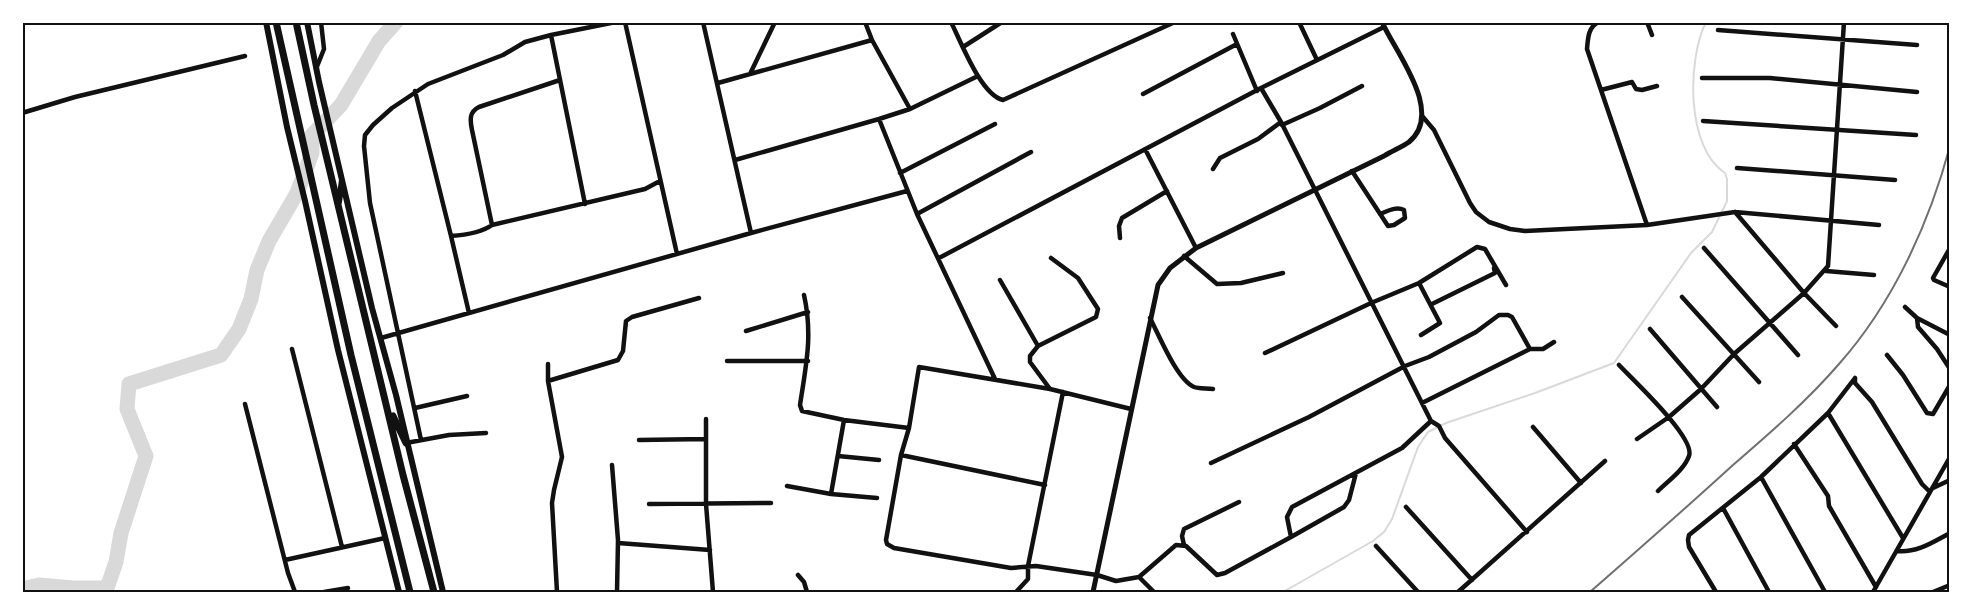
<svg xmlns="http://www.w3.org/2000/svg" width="1972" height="615" font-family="'Alegreya Sans',sans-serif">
  <rect width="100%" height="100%" fill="#fff"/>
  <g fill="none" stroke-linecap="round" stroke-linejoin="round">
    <!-- stream -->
    <path stroke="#d9d9d9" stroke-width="2" d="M1283 592 1373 541 1384 532 1392 519 1418 447 1428 432 1446 423 1535 393 1614 363 1691 253 1712 232 1727 201V179L1725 173C1686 148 1687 60 1706 22"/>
    <!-- river -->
    <path stroke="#d9d9d9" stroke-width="15" d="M22 589 39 585 73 588H107L116 562 121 533 146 456 127 409 129 384 221 355 239 329 251 299 257 270 269 241 297 193 312 153V135L341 105 379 41 396 22"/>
    <!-- minor -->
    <path stroke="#111" stroke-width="4.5" d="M625 22 677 254
      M703 22 751 233
      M865 22 872 40 910 109
      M951 22C961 42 981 95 1003 100L1175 22
      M1299 22 1317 60
      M1599 22C1588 27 1588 38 1587 49L1647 225
      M1647 22 1652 35
      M1718 30 1917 45
      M1233 34 1257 91
      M551 35 585 204
      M963 47 1002 22
      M316 69 324 49 321 22
      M750 74 775 22
      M1702 78H1770L1917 92
      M718 83 872 40
      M1261 88 1281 122 1431 421 1439 426 1445 438 1527 532
      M1601 90 1632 82 1636 89 1642 90 1657 86
      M415 91 451 236 469 313
      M1143 94 1237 44
      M22 113 75 97 245 56
      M1423 117 1434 130 1470 203 1476 212 1489 222 1510 229 1525 231 1647 225 1735 212 1879 225
      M879 119 917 214 995 379
      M1703 121 1916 135
      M1282 125 1320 108 1362 86
      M1145 149 1196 248
      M735 160 879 119 910 109 978 76
      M1737 168 1895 180
      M1213 169 1220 158 1258 139 1281 122
      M1352 171 1388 226 1394 225 1405 218 1404 210C1396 206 1388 211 1380 214
      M900 173 995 124
      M1735 212 1804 293 1836 326
      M917 214 1031 152
      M492 225 472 130C470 120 469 112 479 107L560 80
      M451 236C465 235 481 233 492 225L645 189 660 181
      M1120 238 1119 226 1122 218 1167 191
      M1704 248 1798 355
      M1950 248 1933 278 1934 280 1950 287
      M1184 256 1217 284 1241 283 1283 273
      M939 258 1261 88 1384 27
      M1826 271 1874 275
      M1000 280 1038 346
      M1419 283 1440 323 1421 335
      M804 295C813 335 806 365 800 405L802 411 844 420 909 428
      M1682 297 1759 382
      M1432 304 1495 273 1494 268
      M1905 307 1917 318 1950 335
      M1150 318C1159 335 1177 380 1194 387 1199 389 1207 388 1213 389
      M1917 318 1918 327 1937 349 1950 369
      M1650 329 1717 407
      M746 331 808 312
      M381 338 751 233 907 191
      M292 349 342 547
      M1265 353 1371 303 1419 283 1477 247 1485 249 1506 285
      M1887 355 1903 375 1927 413 1933 414 1950 385
      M727 361H808
      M548 364V381L562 457 554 490 552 503 557 592
      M1619 365C1632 379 1696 438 1689 456 1684 470 1668 481 1658 491
      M1855 378V383L1872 402 1922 484 1930 492
      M548 381 618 360 623 351 626 321 632 317 699 298
      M1050 389 1030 362V356L1038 346 1096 317 1098 309 1078 278 1051 258
      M1422 403 1530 349H1543L1554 342
      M245 404 288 573 295 592
      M415 408 467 396
      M1131 409 1050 389 919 367 909 428 901 455 886 540 887 544 894 548 1011 568 1036 566 1097 575 1116 581 1139 577 1154 592
      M1828 413 1903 538
      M706 419V504L713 592
      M1533 427 1581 483
      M1637 439 1669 417 1701 389 1734 354 1804 293 1828 266 1844 22
      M421 440 370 203 364 146 365 135 373 125 392 108 428 84 503 55 525 42 551 35 616 22
      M639 440 706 439
      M406 443 449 435 486 433
      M1794 444 1828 496 1829 506 1876 587
      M901 455 1045 485
      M838 456 879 460
      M1211 463 1309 417 1405 366 1429 357 1476 332 1499 315H1508L1512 317 1530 349
      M612 465 618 540 617 592
      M1761 477 1825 592
      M787 486 831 494 844 420
      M1933 488 1950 480
      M831 494 877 498
      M649 504 771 503
      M1406 507 1472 580
      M1723 508 1769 592
      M1291 537 1344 507 1349 500 1356 473
      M618 543 710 550
      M1184 545 1182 536 1184 529 1239 502
      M1376 546 1418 592
      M1897 551C1917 553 1933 542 1950 533
      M285 560 385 538
      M798 575 804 582 807 592
      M1139 577 1176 545 1186 546 1217 575 1225 573 1291 537 1287 517 1292 507 1402 448 1431 421
      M324 592 348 588
      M1016 592 1028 579V566L1063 392
      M1458 592 1605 461
      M1716 592 1689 547 1688 540 1689 535 1761 477 1828 413 1855 378
      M1873 592 1950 457
      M1933 592 1950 585"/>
    <!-- tertiary -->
    <path stroke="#111" stroke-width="5" d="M1093 592 1158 285 1170 268 1196 248 1384 156C1392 151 1402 147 1409 142 1445 112 1395 52 1382 22"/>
    <!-- secondary -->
    <path stroke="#111" stroke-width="6" d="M266 22 287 127 305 201 338 350 399 592
      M307 22 319 82 372 308 396 395 443 592
      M339 202 342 180"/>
    <!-- primary -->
    <path stroke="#111" stroke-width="7" d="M276 22 351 355 410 592
      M296 22 314 105 403 475 434 592
      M393 416 406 443"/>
    <!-- rail -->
    <path stroke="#707070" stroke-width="2" d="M1590 592C1638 550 1686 508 1733 465 1770 433 1807 401 1839 364 1893 303 1929 224 1950 146"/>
  </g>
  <!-- border -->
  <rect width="1972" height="615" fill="none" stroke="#ffffff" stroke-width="48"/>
  <rect x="24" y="24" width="1924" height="567" fill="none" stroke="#111" stroke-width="2"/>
</svg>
